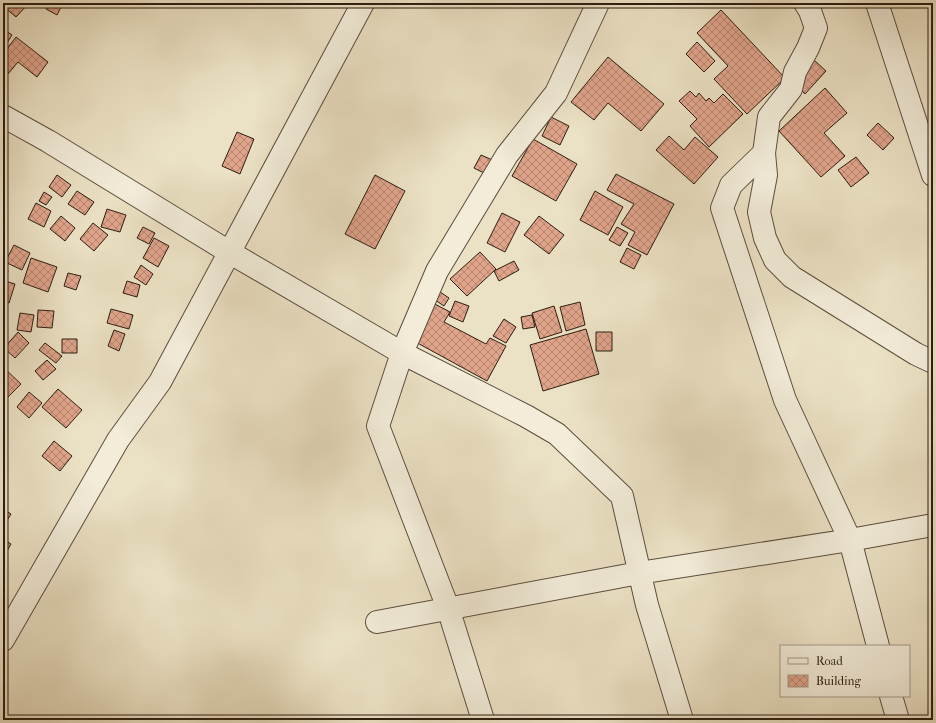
<svg xmlns="http://www.w3.org/2000/svg" width="936" height="723" font-family="'IM FELL French Canon',serif">
  <defs>
    <pattern id="building-cross-hatch" width="8" height="8" patternUnits="userSpaceOnUse"><rect width="8" height="8" fill="#e0a48b"/><path d="M0 0l8 8M0 8l8-8" fill="none" stroke="#b68570"/></pattern>
  </defs>
  <rect width="100%" height="100%" fill="#ebe1c4"/>
  <filter id="stains"><feTurbulence type="fractalNoise" baseFrequency=".005" numOctaves="4"/><feColorMatrix values="0 0 0 0 .2 0 0 0 0 .09 0 0 0 0 .02 0 0 0 .5 -.17"/></filter>
  <radialGradient id="worn" r=".72"><stop offset=".6" stop-color="#630" stop-opacity="0"/><stop offset="1" stop-color="#630" stop-opacity=".3"/></radialGradient>
  <!-- building -->
  <path fill="url(#building-cross-hatch)" stroke="#2c1d11" d="M4 3H27L28 4 16 17 3 6Z
    M49 3H63L57 15 46 9Z
    M721 10 785 78 747 114 714 79 728 66 697 33Z
    M3 29 12 35 3 49Z
    M16 37 48 62 37 77 18 62 8 74 3 70V54Z
    M697 42 715 61 704 72 686 54Z
    M608 57 664 104 641 131 608 103 594 120 571 102Z
    M814 60 826 71 805 94 793 82Z
    M3 76 8 80 3 86Z
    M825 88 847 113 824 133 845 156 821 177 779 131Z
    M690 91 696 97 699 93 706 101 709 98 714 103 723 94 743 114 709 147 690 126 697 119 679 101Z
    M551 117 569 126 560 145 542 136Z
    M878 123 894 138 883 150 867 135Z
    M237 132 254 139 240 174 222 166Z
    M669 136 684 150 695 137 718 157 694 184 656 150Z
    M533 139 577 164 556 201 512 176Z
    M481 155 497 162 490 176 474 168Z
    M856 157 869 173 851 187 838 170Z
    M616 174 674 204 647 255 628 245 635 232 621 224 634 204 607 190Z
    M57 175 71 185 62 197 49 187Z
    M375 175 405 191 375 249 345 234Z
    M77 191 94 202 85 215 68 204Z
    M595 191 623 207 608 235 580 220Z
    M44 192 52 197 46 205 39 201Z
    M36 203 51 211 44 227 28 219Z
    M107 209 126 215 120 232 101 227Z
    M502 213 520 222 505 252 487 243Z
    M61 216 75 228 65 241 50 229Z
    M539 216 564 235 549 254 524 235Z
    M93 223 108 235 94 251 80 239Z
    M143 227 155 233 149 244 137 238Z
    M617 227 628 233 620 246 609 240Z
    M154 238 169 246 158 267 143 258Z
    M14 245 30 253 22 270 5 262Z
    M627 248 641 255 634 269 620 262Z
    M480 252 496 269 467 296 450 279Z
    M31 258 57 267 48 292 23 283Z
    M514 261 519 270 499 281 494 271Z
    M141 265 153 274 146 285 134 277Z
    M3 269 8 271 5 281 15 284 9 303 3 301Z
    M68 273 81 276 76 290 64 286Z
    M127 281 140 285 137 297 123 293Z
    M440 292 449 298 444 306 435 300Z
    M455 301 469 306 463 322 449 316Z
    M580 302 585 325 566 331 560 307Z
    M433 303 450 312 444 322 486 344 490 338 506 346 487 381 412 340Z
    M554 306 562 332 540 339 532 313Z
    M111 309 133 315 129 329 107 323Z
    M38 310 54 311 52 328 37 327Z
    M20 313 34 315 31 332 17 330Z
    M532 315 535 327 523 329 521 317Z
    M504 319 516 327 506 343 493 336Z
    M586 329 599 374 543 391 530 345Z
    M114 330 125 334 119 351 108 346Z
    M18 332 29 343 15 358 4 348Z
    M596 332H612V351H596Z
    M62 339H77V353H62Z
    M45 343 62 356 56 363 39 350Z
    M47 360 56 369 43 380 35 371Z
    M4 368 21 384 6 399 3 396Z
    M58 389 82 410 66 428 42 407Z
    M29 392 42 403 29 418 17 407Z
    M54 441 72 456 60 471 42 456Z
    M3 509 11 514 3 527Z
    M3 539 11 544 3 558Z"/>
  <g fill="none" stroke-linecap="round" stroke-linejoin="round">
    <defs>
      <path id="minor" d="M805 3 810 11 816 28 808 48 795 72 791 89 769 117 764 153 766 175 759 212 765 238 775 260 792 277 916 354 933 362
        M877 3 933 175
        M3 116 48 141 229 252 402 353 526 416 557 434 622 496 647 605 682 720
        M764 153 731 185 722 208 785 400 850 540 878 646
        M377 622 639 573 850 540 933 525
        M3 640 118 440 160 382 363 3
        M891 696 898 720
        M483 720 448 608 378 426 402 353 437 271 507 155 556 93 598 3"/>
    </defs>
    <!-- minor casing -->
    <use href="#minor" stroke="#5c4e3e" stroke-width="24"/>
    <!-- minor -->
    <use href="#minor" stroke="#f2ecd9" stroke-width="22"/>
  </g>
  <!-- margin -->
  <rect width="936" height="723" fill="none" stroke="#ebe1c4" stroke-width="16"/>
  <rect x="4" y="4" width="928" height="715" fill="none" stroke="#2c1d11" stroke-width="2"/>
  <rect x="8" y="8" width="920" height="707" fill="none" stroke="#2c1d11"/>
  <!-- legend -->
  <rect x="780" y="645" width="130" height="52" fill="#f2ecd9" stroke="#a39989"/>
  <rect x="788" y="658" width="20" height="6" fill="#f2ecd9" stroke="#a39989"/>
  <text x="816" y="665" font-size="12" fill="#2c1d11">Road</text>
  <rect x="788" y="675" width="20" height="12" fill="url(#building-cross-hatch)" stroke="#a39989"/>
  <text x="816" y="685" font-size="12" fill="#2c1d11">Building</text>
  <rect width="100%" height="100%" filter="url(#stains)"/>
  <rect width="100%" height="100%" fill="url(#worn)"/>
</svg>
